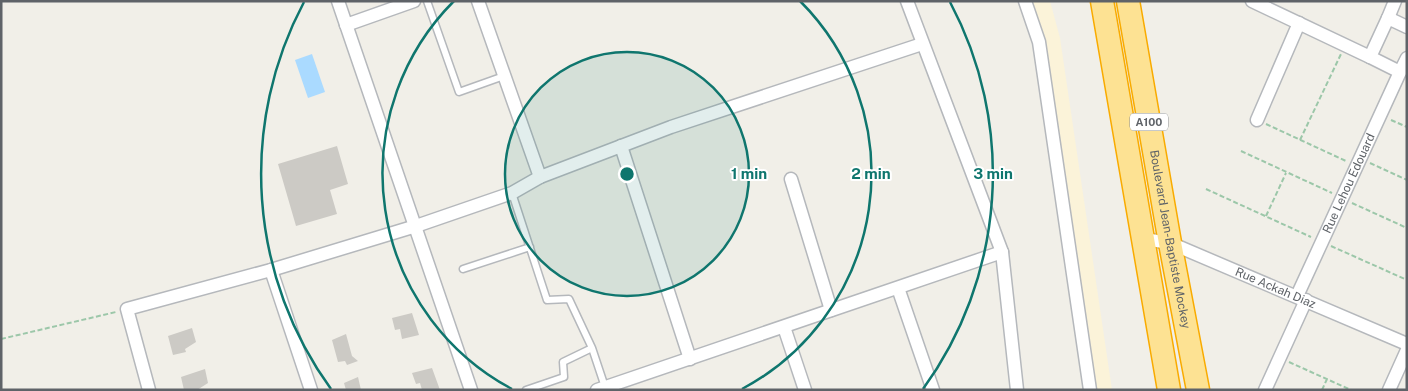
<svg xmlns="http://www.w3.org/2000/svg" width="1408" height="391" font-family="'Public Sans',sans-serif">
  <rect width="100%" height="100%" fill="#f1efe8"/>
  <!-- sand -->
  <path fill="#fbf3d9" d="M1031 1H1050L1060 38 1112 390H1097L1044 39Z"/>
  <!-- water -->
  <path fill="#aadaff" d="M312 54 325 92 308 98 295 60Z"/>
  <!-- building -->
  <path fill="#cccac5" d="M337 146 348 184 330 190 337 214 296 226 278 164Z
    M412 313 419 335 402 339 400 329 395 330 392 318Z
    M192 328 196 342 185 349 186 352 173 355 168 336Z
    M346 334 352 356 358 361 347 365 345 361 338 362 332 340Z
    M432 368 440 390H422L420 383 416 384 412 373Z
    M205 369 208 383 197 390H184L181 377Z
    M358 377 361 390H346L344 383Z"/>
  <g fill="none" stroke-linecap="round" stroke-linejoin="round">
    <defs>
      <path id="lane" d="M427 1 459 92 504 76
        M512 193 547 300 569 299 592 348 605 387
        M463 269 530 247
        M526 390 564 377 563 362 592 348"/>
      <g id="street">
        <path d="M338 1 471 390"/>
        <path d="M478 1 540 177"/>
        <path d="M907 1 1002 252 1017 390"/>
        <path d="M1025 1 1039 42 1090 390"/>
        <path d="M1252 1 1370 57"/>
        <path d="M1388 18 1395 1"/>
        <path d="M346 25 414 1"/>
        <path d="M1407 27 1388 18 1370 57 1400 72 1407 58"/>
        <path d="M1257 120 1299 23"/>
        <path d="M621 146 690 359"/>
        <path d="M791 179 831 310"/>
        <path id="s1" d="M1144 239 1170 243 1407 344"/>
        <path d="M271 270 311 390"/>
        <path d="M898 288 933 390"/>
        <path id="s2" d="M1297 296 1400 72"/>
        <path d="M784 327 805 390"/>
        <path d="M149 390 127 309 271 270 416 226 512 193 540 177 671 127 922 44"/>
        <path d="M597 390 1002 252"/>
        <path d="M1265 390 1306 300"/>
        <path d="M1389 390 1407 350"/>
      </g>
      <g id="highway">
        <path d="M1102 1 1169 390"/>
        <path id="s3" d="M1128 1 1170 243 1198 390"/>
      </g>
    </defs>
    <!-- lane casing -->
    <use href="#lane" stroke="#b5b8bc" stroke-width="9"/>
    <!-- street casing -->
    <use href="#street" stroke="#b5b8bc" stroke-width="15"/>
    <!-- highway casing -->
    <use href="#highway" stroke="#f9ab00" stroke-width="25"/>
    <!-- path -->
    <path stroke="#9cc7a9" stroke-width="2" stroke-dasharray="5 2.5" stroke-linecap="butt" d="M1391 120 1407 127
      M1266 124 1346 161
      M1300 140 1341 54
      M1241 151 1332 193
      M1370 163 1407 180
      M1206 189 1311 237
      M1352 203 1407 228
      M1266 216 1286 173
      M1331 246 1407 280
      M1 339 116 312
      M1289 362 1351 390
      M1322 390 1327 379"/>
    <!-- lane -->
    <use href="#lane" stroke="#fff" stroke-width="6"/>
    <!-- street -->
    <use href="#street" stroke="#fff" stroke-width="12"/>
    <!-- highway -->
    <use href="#highway" stroke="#fde293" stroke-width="22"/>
  </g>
  <!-- distance rings -->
  <circle cx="627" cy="174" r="122" fill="#0f766e" fill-opacity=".12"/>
  <g fill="none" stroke="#0f766e" stroke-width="2.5">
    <circle cx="627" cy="174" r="122"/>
    <path d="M512 389A244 244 0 0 1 454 1M800 1A244 244 0 0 1 742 389"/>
    <path d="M331 389A366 366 0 0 1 304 2M950 2A366 366 0 0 1 923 389"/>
  </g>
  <g text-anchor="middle" stroke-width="4" stroke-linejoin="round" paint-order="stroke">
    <!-- shield labels -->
    <rect fill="#fff" stroke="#8f9295" stroke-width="1" x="1130" y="113.5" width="38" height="17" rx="4"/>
    <g font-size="11" font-weight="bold" fill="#5f6368">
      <text x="1149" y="126">A100</text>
    </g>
    <!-- street labels -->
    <g font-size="12" fill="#5f6368" stroke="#fff">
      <text dy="4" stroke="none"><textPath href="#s2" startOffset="124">Rue Lehou Edouard</textPath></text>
      <text dy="4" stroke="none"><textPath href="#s3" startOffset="242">Boulevard Jean-Baptiste Mockey</textPath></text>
      <text dy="4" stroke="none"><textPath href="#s1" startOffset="141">Rue Ackah Diaz</textPath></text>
    </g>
  </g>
  <circle cx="627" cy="174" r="8" fill="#0f766e" stroke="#fff" stroke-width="2.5"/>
  <g font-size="15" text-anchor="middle" font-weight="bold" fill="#0f766e" stroke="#fff" stroke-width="4" stroke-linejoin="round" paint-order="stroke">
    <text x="749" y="179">1 min</text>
    <text x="871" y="179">2 min</text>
    <text x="993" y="179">3 min</text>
  </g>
  <!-- border -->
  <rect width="1408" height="391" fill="none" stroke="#5f6368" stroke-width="5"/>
</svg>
